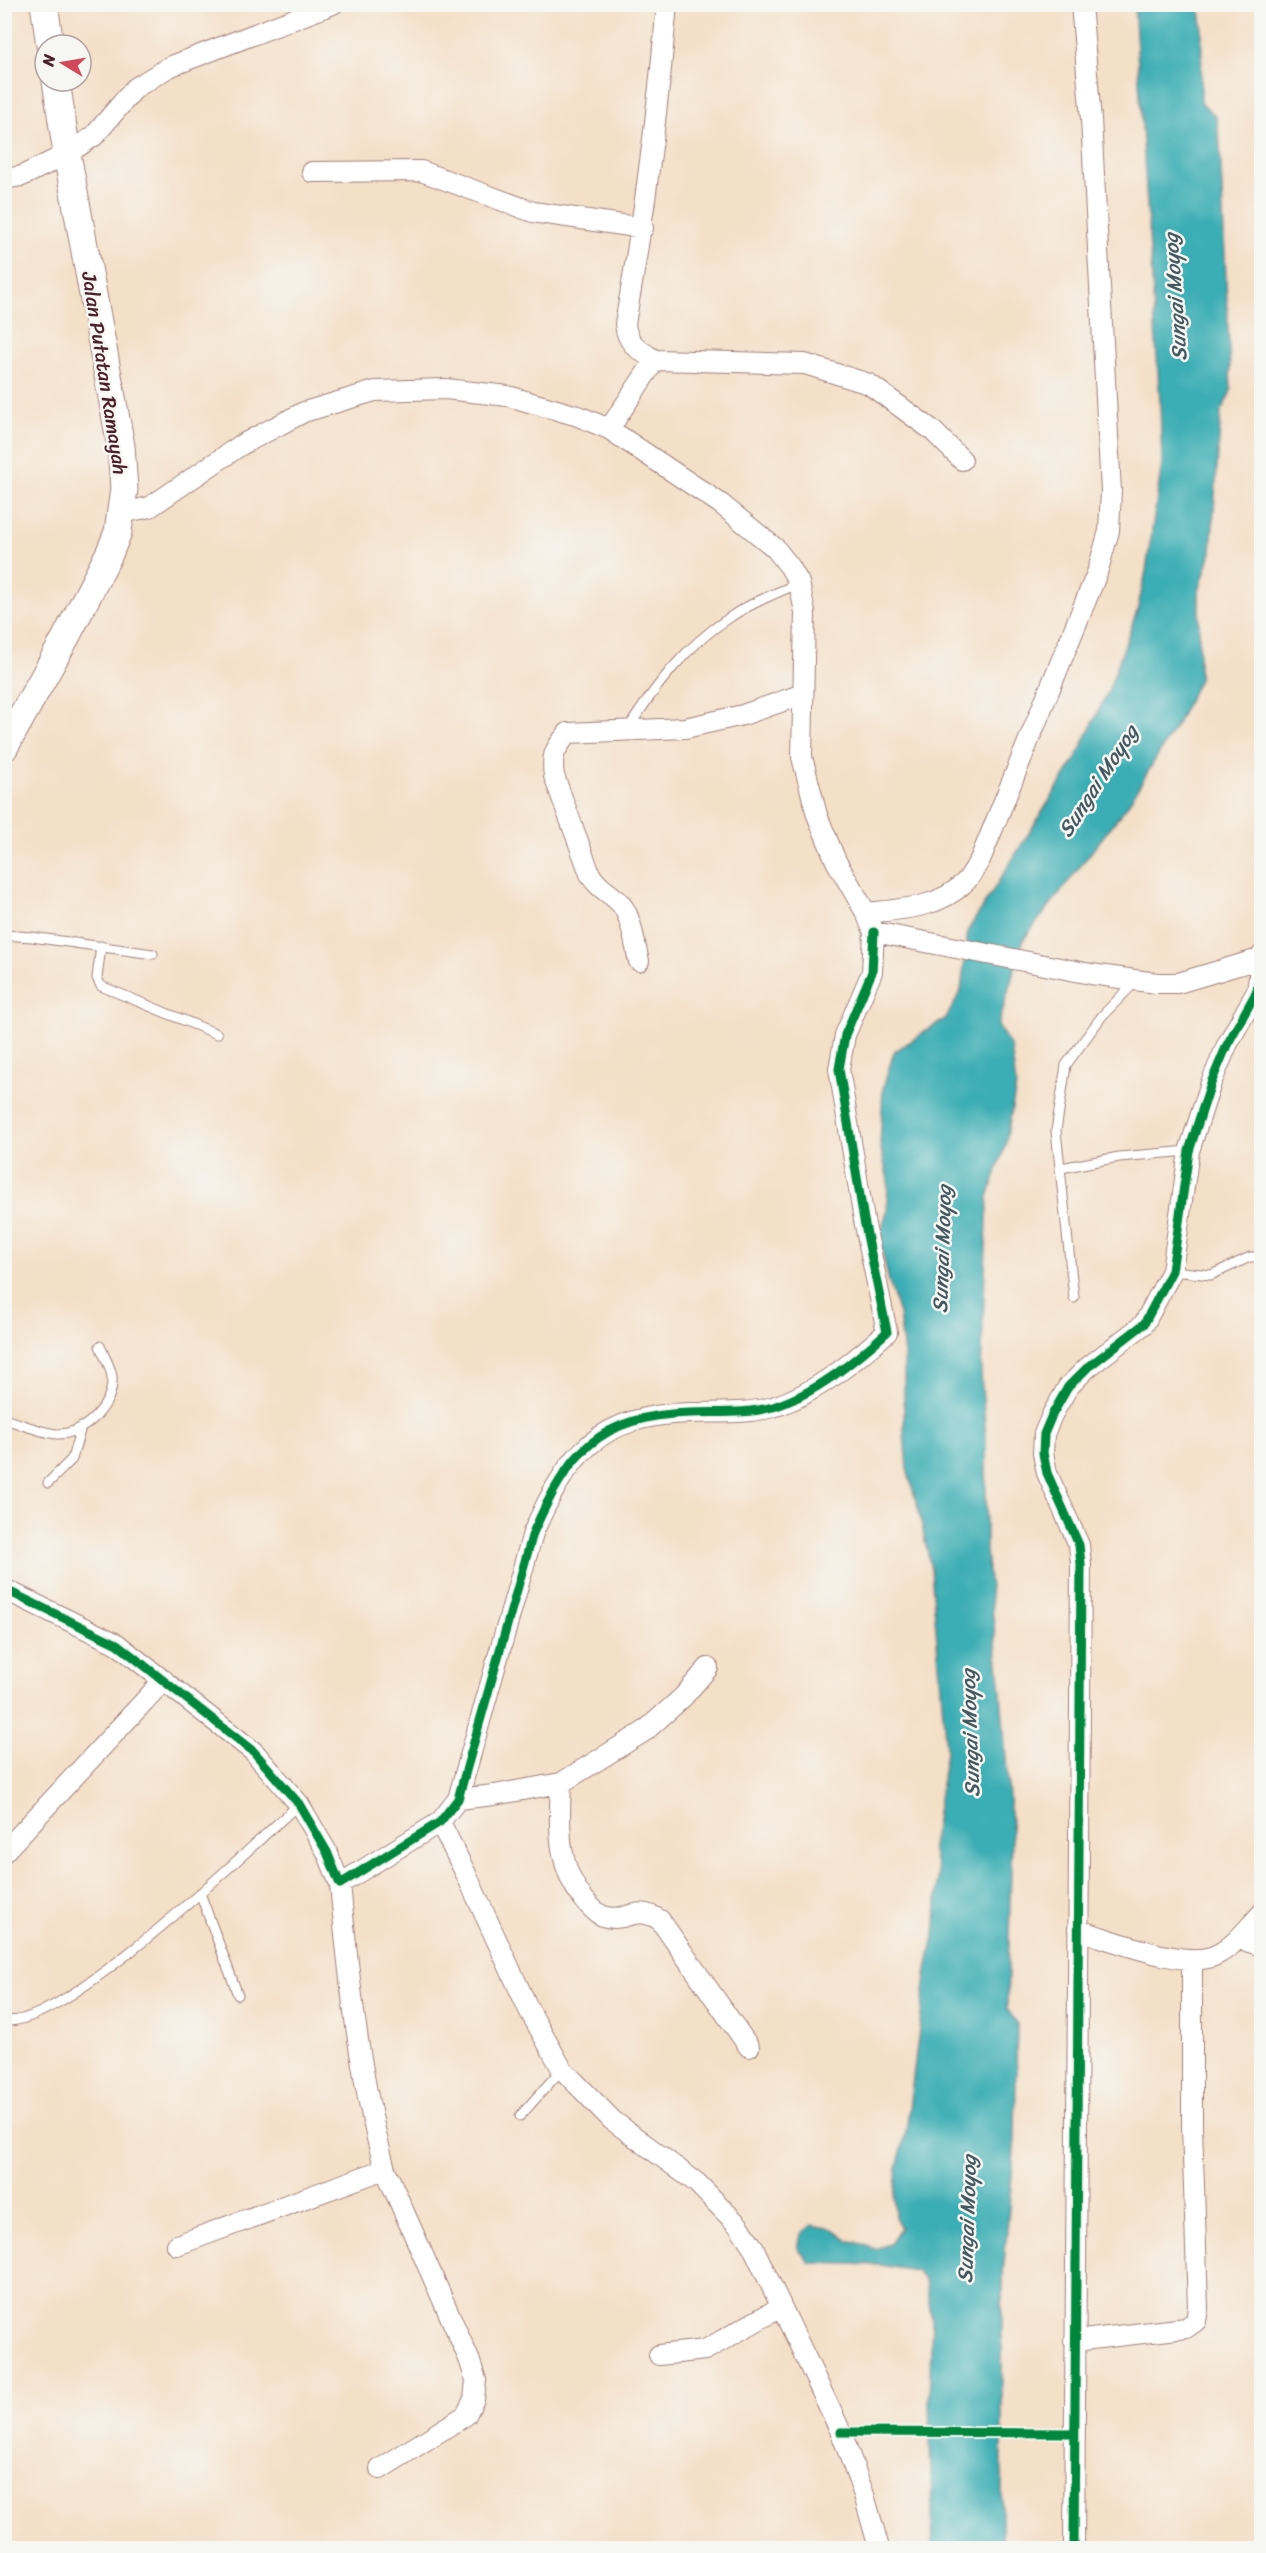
<svg xmlns="http://www.w3.org/2000/svg" width="1266" height="2553" font-family="Sriracha,sans-serif">
  <rect width="100%" height="100%" fill="#f6f6f2"/>
  <filter id="ink" filterUnits="userSpaceOnUse"><feTurbulence type="fractalNoise" baseFrequency=".0167" numOctaves="2"/><feDisplacementMap in="SourceGraphic" scale="12" xChannelSelector="R" yChannelSelector="G"/><feConvolveMatrix kernelMatrix="1 2 1 2 8 2 1 2 1" color-interpolation-filters="sRGB"/></filter>
  <filter id="wash" filterUnits="userSpaceOnUse"><feTurbulence type="fractalNoise" baseFrequency=".008" numOctaves="4" result="noise"/><feDisplacementMap in="SourceGraphic" scale="24" xChannelSelector="R" yChannelSelector="G"/><feGaussianBlur stdDeviation="1.35" result="paint"/><feColorMatrix in="noise" values="0 0 0 0 0 0 0 0 0 0 0 0 0 0 0 0 0 1.4 0 .05"/><feComposite in="paint" operator="in"/></filter>
  <g filter="url(#wash)">
    <rect width="100%" height="100%" fill="#f4dfc7"/>
    <!-- water -->
    <path fill="#3badb4" stroke="#426670" stroke-width="1.5" d="M1134 5H1199L1202 25 1201 102 1216 117 1220 145 1231 391 1221 412 1211 552 1199 591V679L1178 722 1127 806 1023 940 998 1026 1011 1047 1016 1085 1006 1143 988 1197 981 1373 986 1439V1551L1001 1692 1012 1837 1007 2009 1017 2023 1015 2141 1002 2286V2548H933L929 2400 932 2320 925 2280 916 2271 880 2265 811 2263 798 2249 801 2234 812 2225 834 2229 849 2240 875 2249 890 2244 901 2228 895 2217 894 2198 897 2168 906 2132 926 1975 936 1926 938 1874 932 1847 946 1750 931 1569 919 1512 907 1469 904 1433V1355L899 1314 889 1282 879 1237 887 1211 888 1180 880 1145 883 1088 894 1052 946 1018 961 991 968 930 1075 760 1109 689 1137 611 1146 571 1162 463 1160 403Z"/>
  </g>
  <g filter="url(#ink)">
    <g fill="none" stroke-linecap="round" stroke-linejoin="round">
      <defs>
        <path id="lane" d="M628 729C655 686 686 646 729 618 750 603 775 594 799 583
          M4 935 32 937 153 954
          M101 946 97 978 101 986 217 1034
          M1061 1168 1119 1157 1189 1151
          M1172 1271 1211 1275 1250 1257H1262
          M1074 1298 1056 1131 1066 1065 1102 1016 1136 981
          M4 1419C19 1423 45 1434 59 1434 86 1433 114 1405 112 1377 111 1367 104 1356 100 1346
          M48 1483 72 1459 81 1427
          M200 1893 238 1995
          M4 2020C57 2034 254 1844 299 1804
          M520 2116 562 2069"/>
        <path id="street" d="M312 172 421 171 533 212 643 228
          M4 179 22 176 67 154 94 136 135 88 169 67 333 4
          M655 360 805 364 869 384 932 430 962 460
          M609 429 655 360C639 350 627 344 625 324 644 218 658 112 667 4
          M122 513 150 507 241 445 304 412 375 391 446 389 508 396 578 416 609 429 721 504 775 548 790 567 799 583 805 612 802 757 817 815 836 861 866 913 874 932 1091 974 1157 983H1178L1262 958
          M866 913C900 909 938 909 964 883 971 877 975 867 980 860L1097 573 1109 531 1111 491 1091 119 1081 4
          M639 961C634 943 632 914 618 901 607 891 597 887 590 874L554 776C551 754 555 749 568 733L685 728 743 715 803 694
          M4 1589 117 1644 254 1752 299 1804 327 1852 340 1884 440 1822 458 1799 533 1533C568 1453 599 1415 691 1413 718 1412 747 1414 773 1407 815 1394 855 1361 887 1332L864 1220 839 1069 845 1035 872 972 874 932
          M561 1783C559 1827 556 1871 589 1905 594 1910 599 1916 607 1917 629 1922 634 1904 660 1920L749 2047
          M458 1799 494 1795 561 1783 645 1731 683 1697 708 1668
          M440 1822 466 1874 529 2010 562 2069 612 2120 697 2183 739 2226 753 2247 841 2432 864 2495 879 2548
          M4 1852 164 1680
          M1078 1930C1111 1939 1183 1969 1214 1956 1233 1948 1248 1928 1262 1913
          M1239 1939 1262 1946
          M177 2245 385 2169C359 2076 349 1979 340 1884
          M1074 2341 1186 2328 1196 2321 1198 2308 1192 2126V1960
          M659 2355 705 2350 781 2307
          M380 2469 466 2415 474 2399 476 2380 469 2359 385 2169
          M1074 2548 1081 1564 1079 1545 1047 1473 1043 1453 1044 1434 1052 1415 1068 1387 1087 1368 1144 1324 1172 1271 1189 1151 1211 1083 1227 1045 1257 991 1262 955"/>
        <path id="secondary" d="M44 4 50 45
          M4 748 65 639 109 554 118 532 124 489 121 446 67 154 56 81"/>
      </defs>
      <!-- lane casing -->
      <use href="#lane" stroke="#9f7f79" stroke-width="11"/>
      <!-- street casing -->
      <use href="#street" stroke="#9f7f79" stroke-width="22"/>
      <!-- secondary casing -->
      <use href="#secondary" stroke="#9f7f79" stroke-width="29"/>
      <!-- lane -->
      <use href="#lane" stroke="#fff" stroke-width="9"/>
      <!-- street -->
      <use href="#street" stroke="#fff" stroke-width="20"/>
      <!-- secondary -->
      <use href="#secondary" stroke="#fff" stroke-width="27"/>
      <defs>
        <path id="cycleway" d="M4 1589 117 1644 254 1752 299 1804 327 1852 340 1884 440 1822 458 1799 533 1533C568 1453 599 1415 691 1413 718 1412 747 1414 773 1407 815 1394 855 1361 887 1332L864 1220 839 1069 845 1035 872 972 874 932
          M841 2432 1074 2433
          M1074 2548 1081 1564 1079 1545 1047 1473 1043 1453 1044 1434 1052 1415 1068 1387 1087 1368 1144 1324 1172 1271 1189 1151 1211 1083 1227 1045 1257 991 1262 955"/>
      </defs>
      <!-- cycleway casing -->
      <use href="#cycleway" stroke="#f6f6f2" stroke-width="13"/>
      <!-- cycleway -->
      <use href="#cycleway" stroke="#00873e" stroke-width="9"/>
    </g>
  </g>
  <g text-anchor="middle" stroke-width="5" stroke-linejoin="round" paint-order="stroke">
    <!-- street labels -->
    <g font-size="20" fill="#4a1f2b" stroke="#f6f6f2">
      <text transform="translate(105 373) rotate(81)" y="7">Jalan Putatan Ramayah</text>
    </g>
    <!-- water labels -->
    <g font-size="21" font-style="italic" fill="#445862" stroke="#f6f6f2">
      <text transform="translate(1175 297) rotate(-94)" y="7">Sungai Moyog</text>
      <text transform="translate(1098 781) rotate(-57)" y="7">Sungai Moyog</text>
      <text transform="translate(942 1249) rotate(-88)" y="7">Sungai Moyog</text>
      <text transform="translate(970 1733) rotate(-92)" y="7">Sungai Moyog</text>
      <text transform="translate(967 2219) rotate(-88)" y="7">Sungai Moyog</text>
    </g>
  </g>
  <!-- margin -->
  <rect width="1266" height="2553" fill="none" stroke="#f6f6f2" stroke-width="24"/>
  <!-- north arrow -->
  <g transform="translate(63 63) rotate(281)"><circle r="28" fill="#f6f6f2" stroke="#b1a0a2" stroke-width="1.5"/>
  <path d="M0-4.5L10 22L0 15L-10 22Z" fill="#d1495b"/>
  <text y="-9" font-size="16" font-weight="bold" text-anchor="middle" fill="#4a1f2b">N</text>
  </g>
</svg>
